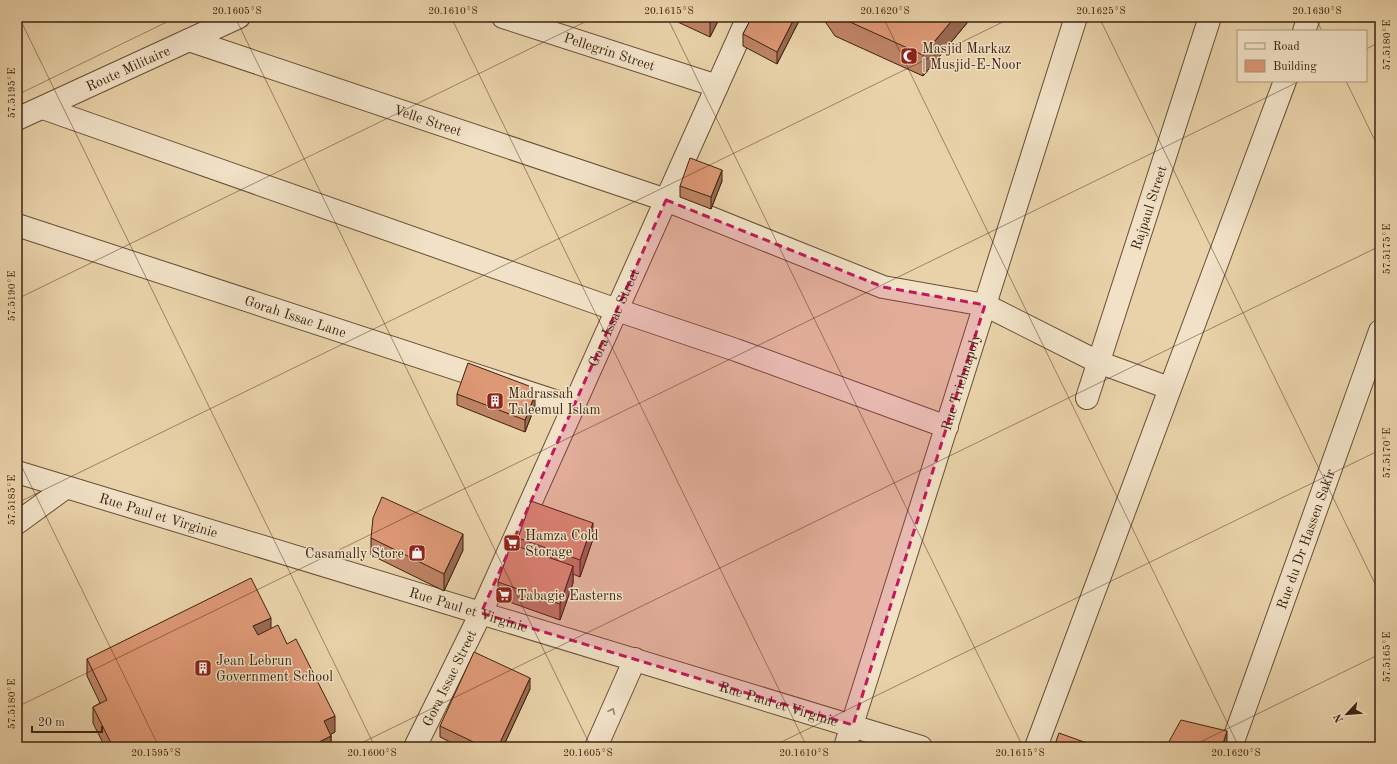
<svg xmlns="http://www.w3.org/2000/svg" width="1397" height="764" font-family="'Old Standard TT',serif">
  <rect width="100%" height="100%" fill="#e9d2a9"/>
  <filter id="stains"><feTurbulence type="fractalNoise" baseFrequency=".005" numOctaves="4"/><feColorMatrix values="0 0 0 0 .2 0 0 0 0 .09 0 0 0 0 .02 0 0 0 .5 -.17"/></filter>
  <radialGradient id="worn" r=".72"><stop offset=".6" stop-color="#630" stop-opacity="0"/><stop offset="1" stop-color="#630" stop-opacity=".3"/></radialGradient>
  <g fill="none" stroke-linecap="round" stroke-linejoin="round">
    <defs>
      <g id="minor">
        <path id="s1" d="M503 17 717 86"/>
        <path d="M1304 31 1309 17"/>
        <path id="s2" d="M189 40 666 200 883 287 985 305 1098 362 1169 388"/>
        <path d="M43 108 617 310 736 350 947 427"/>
        <path id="s3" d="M17 225 573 407"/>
        <path id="s4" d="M1087 398 1210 17"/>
        <path d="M17 523 65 488"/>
        <path d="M596 747 635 659"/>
        <path id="s5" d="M845 747 1076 17"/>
        <path d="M1036 747 1285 81"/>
        <path id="s6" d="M1231 747 1380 331"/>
      </g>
      <g id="tertiary">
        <path id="s7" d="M17 119 239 17"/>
        <path id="s8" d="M17 472 921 747"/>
        <path id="s9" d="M415 747 481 613 748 17"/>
      </g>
    </defs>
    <!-- minor casing -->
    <use href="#minor" stroke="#684f36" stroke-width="24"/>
    <!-- tertiary casing -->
    <use href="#tertiary" stroke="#684f36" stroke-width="24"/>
    <!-- minor -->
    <use href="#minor" stroke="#f1e2c7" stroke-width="22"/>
    <!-- tertiary -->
    <use href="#tertiary" stroke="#f1e2c7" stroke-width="22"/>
  </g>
  <!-- wall -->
  <path fill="#be8365" stroke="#3d2310" d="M667 17H720L710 37Z
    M752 17H801L777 64 743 46V34Z
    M822 17H972L923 76 835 36Z
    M722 181 711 209 680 197V186Z
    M457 394 535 406 525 432 457 405Z
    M371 538 463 550 444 591 371 555Z
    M518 538 593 539 580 577 573 574V583L560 620 498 598V582L518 547Z
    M271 629 287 644 335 732 331 734V746L334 747H105L93 723V707L100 703 87 676V659Z
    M530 689 503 747H460L440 737V726Z"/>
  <!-- shaded-wall -->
  <path fill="#9b6a52" stroke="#3d2310" d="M712 17H720L710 37V21Z
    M795 17H801L777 64V52Z
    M955 17H972L923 76V55Z
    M722 170V181L711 209V197Z
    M535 395V406L525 432V420Z
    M593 523V539L580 577V560Z
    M463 534V550L444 591V574Z
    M573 566V583L560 620V604Z
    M271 618V634L253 643V626Z
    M530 678V689L503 747H498Z
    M335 716V732L324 738V721Z
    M1227 731V747H1222Z
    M331 736V747H309Z"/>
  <!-- building -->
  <path fill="#dd9875" stroke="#3d2310" d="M702 17H712L710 21Z
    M752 17H795L777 52 743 34Z
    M839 17H955L923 55Z
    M690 158 722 170 711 197 680 186Z
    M468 363 529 386 535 395 525 420 457 394Z
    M382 497 463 534 444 574 371 538 373 518Z
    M531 501 593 523 580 560 518 538Z
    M511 544 573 566 560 604 498 582Z
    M251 578 271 618 253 626 258 635 278 625 287 644 296 639 335 716 324 721 331 736 309 747H113L93 707 107 700 87 659Z
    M474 652 530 678 498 747H484L440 726Z
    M1181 720 1227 731 1222 747H1166Z
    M1059 733 1098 747H1054Z"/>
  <!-- one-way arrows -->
  <defs><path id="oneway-chevron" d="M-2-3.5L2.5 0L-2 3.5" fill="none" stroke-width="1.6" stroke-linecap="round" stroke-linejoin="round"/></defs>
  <use stroke="#97826c" href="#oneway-chevron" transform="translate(612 711) rotate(-66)"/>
  <!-- marked area -->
  <path fill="#c2185b" fill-opacity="0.2" stroke="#c2185b" stroke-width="3" stroke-dasharray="8 5" stroke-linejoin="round" d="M666 200 883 287 985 305 853 725 481 613Z"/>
  <!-- ticks -->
  <path fill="none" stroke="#3d2310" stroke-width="1" stroke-opacity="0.45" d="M19 17 375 747M235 17 591 747M451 17 807 747M667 17 1023 747M883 17 1239 747M1099 17 1380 594M1315 17 1322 31M1366 49 1380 42M1346 81 1380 151M17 95 177 17M17 299 595 17M17 457 159 747M17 503 1013 17M17 707 1300 81M353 747 1380 246M771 747 1380 450M1190 747 1380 654"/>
  <!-- icons -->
  <defs>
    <symbol id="mosque-square" viewBox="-11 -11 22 22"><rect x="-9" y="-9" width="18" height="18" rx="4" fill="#8f2418" stroke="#f1e2c7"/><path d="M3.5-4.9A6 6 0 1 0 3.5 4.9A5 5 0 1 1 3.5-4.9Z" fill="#fff"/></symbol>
    <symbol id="building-square" viewBox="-11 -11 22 22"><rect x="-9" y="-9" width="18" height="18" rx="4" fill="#8f2418" stroke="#f1e2c7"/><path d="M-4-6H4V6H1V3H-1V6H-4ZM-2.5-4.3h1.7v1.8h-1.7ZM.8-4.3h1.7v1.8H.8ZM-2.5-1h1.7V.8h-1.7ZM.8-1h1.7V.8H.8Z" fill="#fff"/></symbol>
    <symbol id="supermarket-square" viewBox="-11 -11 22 22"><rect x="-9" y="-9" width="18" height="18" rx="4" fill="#8f2418" stroke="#f1e2c7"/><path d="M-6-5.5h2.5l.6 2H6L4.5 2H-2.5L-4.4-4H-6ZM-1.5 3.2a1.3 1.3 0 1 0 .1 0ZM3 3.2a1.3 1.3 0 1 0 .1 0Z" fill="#fff"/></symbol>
    <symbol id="shop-square" viewBox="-11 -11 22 22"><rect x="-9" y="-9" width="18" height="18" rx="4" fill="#8f2418" stroke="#f1e2c7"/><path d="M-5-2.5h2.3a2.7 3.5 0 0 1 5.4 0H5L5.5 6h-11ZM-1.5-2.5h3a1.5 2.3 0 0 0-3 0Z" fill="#fff"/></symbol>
  </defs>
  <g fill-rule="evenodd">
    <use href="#mosque-square" x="899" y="46" width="20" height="20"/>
    <use href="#building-square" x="485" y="391" width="20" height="20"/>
    <use href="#supermarket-square" x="502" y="533" width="20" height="20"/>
    <use href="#shop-square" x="407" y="543" width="20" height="20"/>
    <use href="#supermarket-square" x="494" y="585" width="20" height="20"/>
    <use href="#building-square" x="193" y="658" width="20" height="20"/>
  </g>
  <g text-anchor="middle" stroke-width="3" stroke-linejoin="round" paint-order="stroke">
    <!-- poi labels -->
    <g font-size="14" fill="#3d2310" stroke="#f1e2c7" text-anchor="start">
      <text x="922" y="53">Masjid Markaz<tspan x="922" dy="16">| Musjid-E-Noor</tspan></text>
      <text x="508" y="398">Madrassah<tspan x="508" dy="16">Taleemul Islam</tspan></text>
      <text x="525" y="540">Hamza Cold<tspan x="525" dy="16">Storage</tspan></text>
      <text x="404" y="558" text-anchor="end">Casamally Store</text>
      <text x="517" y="600">Tabagie Easterns</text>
      <text x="216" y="665">Jean Lebrun<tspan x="216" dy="16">Government School</tspan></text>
    </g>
    <!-- street labels -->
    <g font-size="14" fill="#3d2310" stroke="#f1e2c7">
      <text dy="5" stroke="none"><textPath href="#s1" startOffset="112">Pellegrin Street</textPath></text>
      <text dy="5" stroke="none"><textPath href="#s7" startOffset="122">Route Militaire</textPath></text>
      <text dy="5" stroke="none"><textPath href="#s2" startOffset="252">Velle Street</textPath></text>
      <text dy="5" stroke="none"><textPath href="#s4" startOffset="200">Rajpaul Street</textPath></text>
      <text dy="5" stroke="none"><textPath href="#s3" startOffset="293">Gorah Issac Lane</textPath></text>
      <text dy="5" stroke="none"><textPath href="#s9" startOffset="473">Gora Issac Street</textPath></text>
      <text dy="5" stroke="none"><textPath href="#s5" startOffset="383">Rue Trichnapoly</textPath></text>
      <text dy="5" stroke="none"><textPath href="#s8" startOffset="148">Rue Paul et Virginie</textPath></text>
      <text dy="5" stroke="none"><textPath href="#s6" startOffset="221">Rue du Dr Hassen Sakir</textPath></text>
      <text dy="5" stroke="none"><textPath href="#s8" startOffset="472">Rue Paul et Virginie</textPath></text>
      <text dy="5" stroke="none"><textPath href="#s9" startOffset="77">Gora Issac Street</textPath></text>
      <text dy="5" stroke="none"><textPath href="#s8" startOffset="796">Rue Paul et Virginie</textPath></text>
    </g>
  </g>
  <!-- margin -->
  <rect width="1397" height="764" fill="none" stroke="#e9d2a9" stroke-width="44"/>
  <!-- legend -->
  <rect x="1237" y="30" width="130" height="52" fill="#f1e2c7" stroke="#a9967e"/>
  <rect x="1245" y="43" width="20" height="6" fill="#f1e2c7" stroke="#a9967e"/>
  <text x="1273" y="50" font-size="12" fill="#3d2310">Road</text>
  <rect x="1245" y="60" width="20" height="12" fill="#dd9875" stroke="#a9967e"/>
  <text x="1273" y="70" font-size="12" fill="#3d2310">Building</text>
  <!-- north arrow -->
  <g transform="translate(1347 714) rotate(244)" stroke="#f1e2c7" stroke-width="3" paint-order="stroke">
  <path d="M0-3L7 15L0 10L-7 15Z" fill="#3d2310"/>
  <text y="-6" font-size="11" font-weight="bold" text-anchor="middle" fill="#3d2310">N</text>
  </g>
  <!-- scale -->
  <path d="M32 726v6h70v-6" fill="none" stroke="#3d2310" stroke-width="2"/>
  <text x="38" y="726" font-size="12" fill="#3d2310" stroke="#f1e2c7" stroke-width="3" paint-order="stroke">20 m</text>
  <rect x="22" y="22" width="1353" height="720" fill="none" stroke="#3d2310" stroke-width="1.5"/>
  <g font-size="10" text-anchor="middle" fill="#3d2310">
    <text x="237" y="14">20.1605°S</text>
    <text x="453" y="14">20.1610°S</text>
    <text x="669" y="14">20.1615°S</text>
    <text x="885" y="14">20.1620°S</text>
    <text x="1101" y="14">20.1625°S</text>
    <text x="1317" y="14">20.1630°S</text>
    <text transform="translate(1386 45) rotate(-90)" y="4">57.5180°E</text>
    <text transform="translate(11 93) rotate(-90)" y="4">57.5195°E</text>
    <text transform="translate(1386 249) rotate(-90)" y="4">57.5175°E</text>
    <text transform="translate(11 296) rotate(-90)" y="4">57.5190°E</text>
    <text transform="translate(1386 453) rotate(-90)" y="4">57.5170°E</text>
    <text transform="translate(11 500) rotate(-90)" y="4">57.5185°E</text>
    <text transform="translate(1386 657) rotate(-90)" y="4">57.5165°E</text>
    <text transform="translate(11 704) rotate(-90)" y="4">57.5180°E</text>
    <text x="156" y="756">20.1595°S</text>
    <text x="372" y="756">20.1600°S</text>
    <text x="588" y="756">20.1605°S</text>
    <text x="804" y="756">20.1610°S</text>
    <text x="1020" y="756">20.1615°S</text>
    <text x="1236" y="756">20.1620°S</text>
  </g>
  <rect width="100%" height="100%" filter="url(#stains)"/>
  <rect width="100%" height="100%" fill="url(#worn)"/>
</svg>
